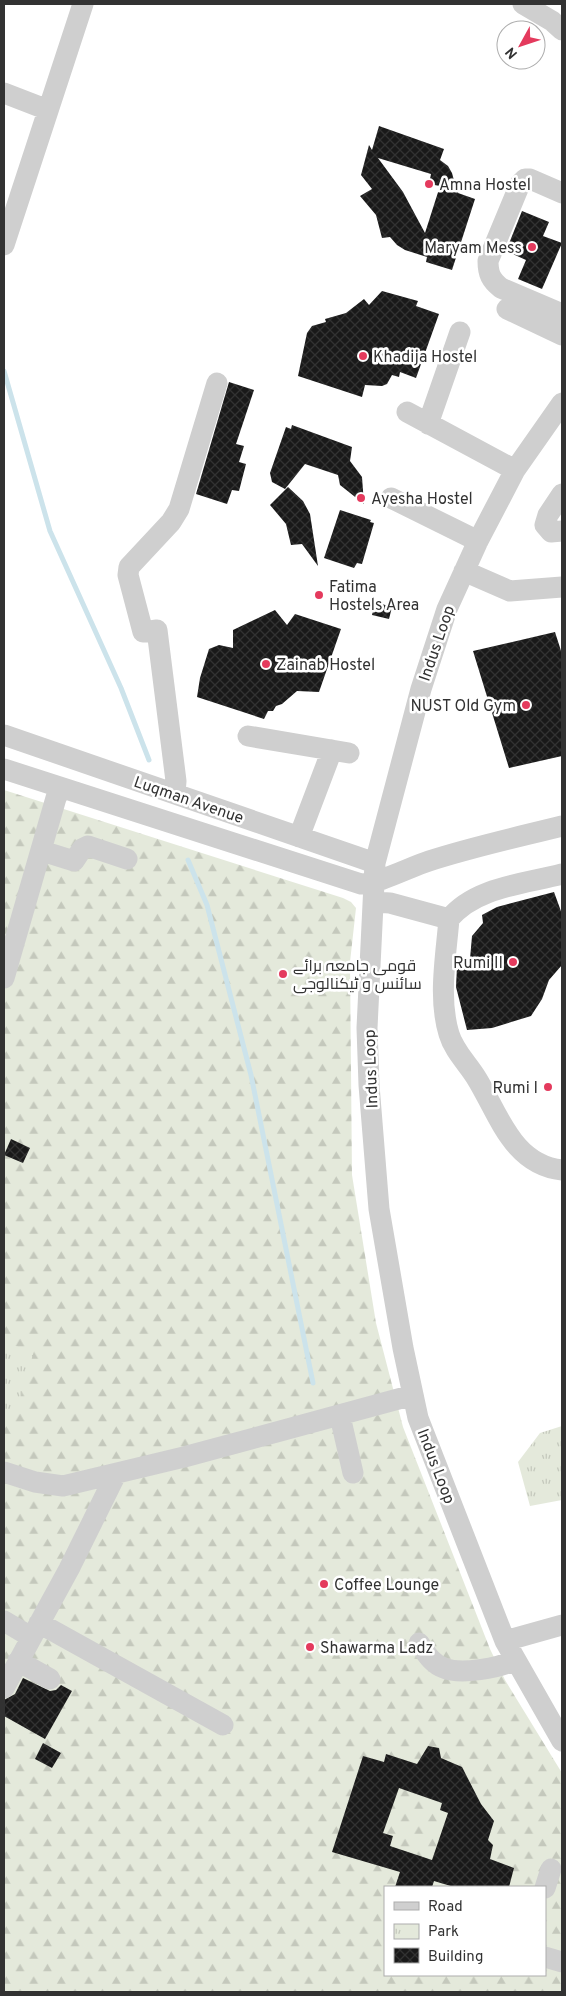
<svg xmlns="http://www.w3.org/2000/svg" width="566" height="1996" font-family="Overpass,Cairo,sans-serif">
  <defs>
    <pattern id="forest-firs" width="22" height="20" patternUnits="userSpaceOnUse" patternTransform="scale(1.25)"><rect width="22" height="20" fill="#e4e9db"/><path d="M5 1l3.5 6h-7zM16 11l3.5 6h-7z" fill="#c4c8bc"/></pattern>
    <pattern id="park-tufts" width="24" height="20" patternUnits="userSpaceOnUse" patternTransform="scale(1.25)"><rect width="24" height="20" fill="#e4e9db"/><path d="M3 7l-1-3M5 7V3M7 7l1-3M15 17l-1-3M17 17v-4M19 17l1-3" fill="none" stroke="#c4c8bc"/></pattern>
    <pattern id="building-cross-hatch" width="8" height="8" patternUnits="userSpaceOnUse" patternTransform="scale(1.25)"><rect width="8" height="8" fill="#191919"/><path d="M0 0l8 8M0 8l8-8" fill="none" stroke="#323232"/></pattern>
  </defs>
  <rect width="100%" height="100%" fill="#fff"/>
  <!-- forest -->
  <path fill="url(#forest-firs)" fill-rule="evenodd" d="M4 790 343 898 351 902 356 908 350 962 352 1175 376 1323 403 1427 490 1649 505 1680 562 1773V1992H4ZM385 1887H545V1975H385Z"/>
  <!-- park -->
  <path fill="url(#park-tufts)" d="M4 1343 34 1351 15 1417 4 1414Z
    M562 1426V1500L530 1506 518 1462 540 1433Z"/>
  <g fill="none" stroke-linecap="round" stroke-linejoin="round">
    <!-- stream -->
    <path stroke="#cce3eb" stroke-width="5" d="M4 371 50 531 121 688 149 760
      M188 860 207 905 251 1075 313 1383"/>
  </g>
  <!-- building -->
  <path fill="url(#building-cross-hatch)" fill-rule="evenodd" d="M379 126 444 149 440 160 448 166 452 173 456 188 459 189 458 193 475 199 452 270 426 262 427 257 405 250 397 245 390 237 382 238 376 215 360 196 372 189 361 175 369 145 372 150ZM378 158 431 174 429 184 440 186 425 233 403 192Z
    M522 211 549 222 543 236 562 243 542 289 518 279 526 260 506 251Z
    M382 291 418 301 416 306 439 314 416 378 400 372 399 377 392 375 387 384 382 386 365 385 362 397 298 376 307 333 312 326 326 322 325 319 346 313 364 299 369 305Z
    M229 382 254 390 236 444 244 446 239 462 246 464 239 491 232 490 227 504 196 494Z
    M292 425 352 447 350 461 362 477 364 504 340 485 338 475 305 464 285 489 272 482 270 473 286 427 291 429Z
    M288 487 303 501 310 514 318 566 302 544 291 545 286 524 270 505Z
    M340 510 371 520 370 522 374 523 362 564 357 563 354 568 324 558Z
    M375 602 392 607 389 619 372 615Z
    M275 610 287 625 295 614 341 629 319 692 297 691 282 704 276 706 273 711H268L264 719 197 697 200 678 209 649 219 645 233 648V630Z
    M555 632 562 654V756L509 768 473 651Z
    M554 892 562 914V965L549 980 542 999 531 1016 492 1028 467 1030 456 987 457 966 470 959 472 936 483 923 482 915 497 907Z
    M11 1139 30 1148 23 1163 4 1155Z
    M23 1678 50 1691 56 1690 61 1685 72 1691 45 1739 4 1716V1700L15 1694Z
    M43 1743 61 1753 52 1768 35 1759Z
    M428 1746 439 1748 441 1758 462 1767 481 1804 494 1821 488 1840 493 1845 490 1859 514 1868 509 1887H454L434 1881 432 1887H395L400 1872 332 1852 363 1756 384 1762 386 1754 417 1764ZM399 1788 442 1803 440 1810 448 1813 432 1860 390 1846 393 1836 383 1833Z"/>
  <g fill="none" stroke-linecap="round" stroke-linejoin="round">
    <!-- minor -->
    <path stroke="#cfcfcf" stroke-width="21" d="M523 4 552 21 562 30
      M4 93 48 110
      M562 193 530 179H525L520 184 488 261C488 274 491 280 501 288L562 314
      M4 245 83 4
      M507 309 562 335
      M562 403 515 470 478 541 447 609 421 689 375 863 367 1028 369 1085 379 1209 403 1348 418 1418 505 1641 562 1741
      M407 412 515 470
      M428 424 460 332
      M562 494 548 515 545 525 551 532 562 531
      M391 498 478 541
      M464 571 510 591 562 587
      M4 735 375 863
      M248 736 349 753
      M4 769 361 884C378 884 410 867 429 861 472 847 518 837 562 826
      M175 794 176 781 157 630 143 632 128 575 129 567 171 522 179 509 217 383
      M299 837 332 750
      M42 851 74 861 82 849 88 846 127 859
      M562 874C524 884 475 887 449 919 446 956 438 998 449 1034 454 1051 468 1064 477 1079 499 1115 513 1165 562 1170
      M374 902 390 903 449 919
      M4 978 56 798 61 789
      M340 1416 353 1473
      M4 1472 35 1482 63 1486 184 1457 413 1395
      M4 1621 31 1637
      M39 1623 223 1725
      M505 1641 562 1625
      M419 1643C426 1653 432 1664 444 1668 461 1675 499 1668 515 1660
      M18 1661 50 1679
      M4 1688 69 1569 116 1474
      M545 1888 551 1869
      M545 1957 562 1962"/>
  </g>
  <!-- markers -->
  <g fill="#e43a5d" stroke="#fff" stroke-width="2">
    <circle cx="429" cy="184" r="5"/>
    <circle cx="532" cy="247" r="5"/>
    <circle cx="363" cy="356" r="5"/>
    <circle cx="361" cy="498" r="5"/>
    <circle cx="319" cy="595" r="5"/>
    <circle cx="266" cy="664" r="5"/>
    <circle cx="526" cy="705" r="5"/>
    <circle cx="513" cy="962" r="5"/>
    <circle cx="283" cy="974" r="5"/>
    <circle cx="548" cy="1087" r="5"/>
    <circle cx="324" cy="1584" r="5"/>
    <circle cx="310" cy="1647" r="5"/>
  </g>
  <g text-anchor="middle" stroke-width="5" stroke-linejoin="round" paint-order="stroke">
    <!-- poi labels -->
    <g font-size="16" fill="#323232" stroke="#fff" text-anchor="start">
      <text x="439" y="190">Amna Hostel</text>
      <text x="522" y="253" text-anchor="end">Maryam Mess</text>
      <text x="373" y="362">Khadija Hostel</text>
      <text x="371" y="504">Ayesha Hostel</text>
      <text x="329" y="592">Fatima<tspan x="329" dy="18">Hostels Area</tspan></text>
      <text x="276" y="670">Zainab Hostel</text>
      <text x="516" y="711" text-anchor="end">NUST Old Gym</text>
      <text x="503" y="968" text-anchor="end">Rumi II</text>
      <text x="293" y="971">قومی جامعہ برائے<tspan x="293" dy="18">سائنس و ٹیکنالوجی</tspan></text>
      <text x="538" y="1093" text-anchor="end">Rumi I</text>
      <text x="334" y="1590">Coffee Lounge</text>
      <text x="320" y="1653">Shawarma Ladz</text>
    </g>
    <!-- street labels -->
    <g font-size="16" fill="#323232" stroke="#fff">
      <text transform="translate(436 643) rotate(-71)" y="6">Indus Loop</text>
      <text transform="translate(189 799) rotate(19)" y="6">Luqman Avenue</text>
      <text transform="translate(370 1069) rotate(-92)" y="6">Indus Loop</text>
      <text transform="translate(437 1466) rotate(69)" y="6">Indus Loop</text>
    </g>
  </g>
  <!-- border -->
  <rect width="566" height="1996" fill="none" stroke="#323232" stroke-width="10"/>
  <!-- legend -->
  <rect x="384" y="1886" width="162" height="90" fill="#ffffff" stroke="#adadad"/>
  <rect x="394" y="1902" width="25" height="8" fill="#cfcfcf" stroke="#adadad"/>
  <text x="428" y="1911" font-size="15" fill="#323232">Road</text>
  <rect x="394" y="1924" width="25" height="15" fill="url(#park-tufts)" stroke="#adadad"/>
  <text x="428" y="1936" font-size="15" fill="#323232">Park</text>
  <rect x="394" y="1948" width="25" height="15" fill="url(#building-cross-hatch)" stroke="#adadad"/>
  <text x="428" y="1961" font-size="15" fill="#323232">Building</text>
  <!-- north arrow -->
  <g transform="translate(521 45) rotate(230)"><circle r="24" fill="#ffffff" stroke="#adadad"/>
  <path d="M0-4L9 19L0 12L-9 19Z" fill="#e43a5d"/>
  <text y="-8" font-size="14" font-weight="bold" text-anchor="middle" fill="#323232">N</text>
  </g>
</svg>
